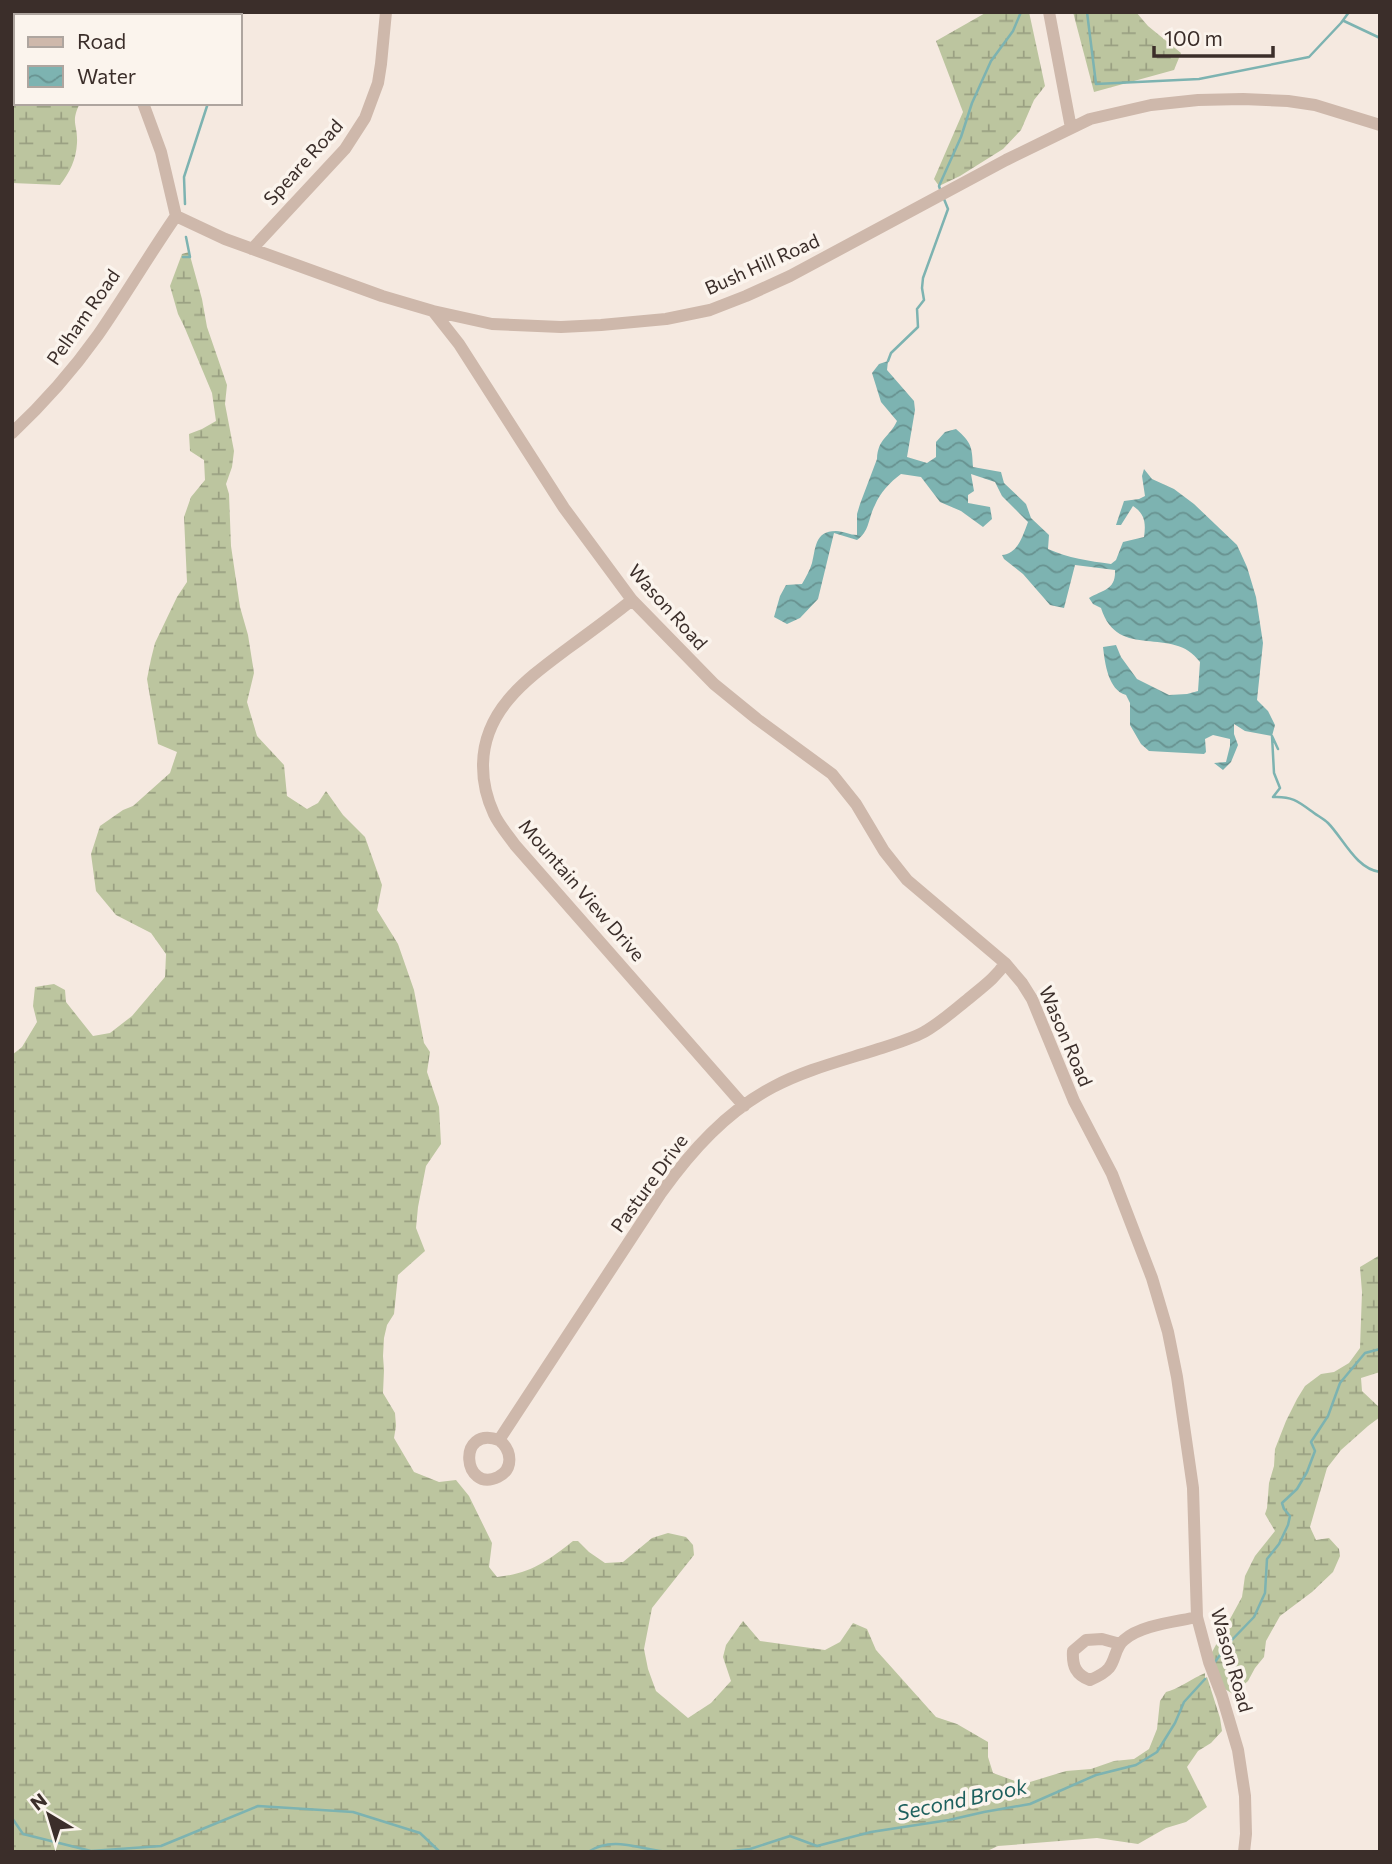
<svg xmlns="http://www.w3.org/2000/svg" width="1392" height="1864" font-family="Commissioner,sans-serif">
  <defs>
    <pattern id="wetland-marsh" width="20" height="14" patternUnits="userSpaceOnUse" patternTransform="scale(1.75)"><rect width="20" height="14" fill="#bcc59f"/><path d="M1 5h8M5 5V1M11 12h8M15 12V8" fill="none" stroke="#9aa082"/></pattern>
    <pattern id="water-waves" width="16" height="10" patternUnits="userSpaceOnUse" patternTransform="scale(1.75)"><rect width="16" height="10" fill="#7db3b1"/><path d="M0 5q4-4 8 0t8 0" fill="none" stroke="#689290"/></pattern>
  </defs>
  <rect width="100%" height="100%" fill="#f5e9e0"/>
  <!-- wetland -->
  <path fill="url(#wetland-marsh)" d="M987 12H1029L1045 86 1034 100 1021 130 1003 149 960 176 939 186 934 179 963 112 936 41Z
    M1073 12H1136L1148 26 1181 53 1174 70 1094 92Z
    M16 28V103H80C70 123 78 124 77 143 76 160 70 172 60 185L12 183V30Z
    M189 252 202 299 207 327 227 385 225 404 234 451 232 467 226 484 229 494 231 546 240 607 248 635 254 673 247 702 257 736 284 765 287 796 307 809 318 803 326 791 343 815 365 837 382 885 377 910 398 944 414 990 424 1043 430 1052 427 1072 439 1107 441 1144 426 1166 418 1207 416 1228 425 1251 398 1275 394 1314 387 1325 384 1338 383 1356 384 1370 383 1393 395 1413 396 1426 394 1438 414 1472 439 1482 456 1480 469 1496 492 1543 489 1567 497 1577C532 1573 546 1562 573 1541H578L589 1552 605 1563 623 1562 652 1538 668 1533 686 1537 693 1545 694 1555 652 1608 644 1649 648 1669 656 1691 688 1718 711 1703 731 1681 723 1657 726 1645 743 1621 760 1641 825 1650 840 1642 853 1623 867 1629 876 1650 936 1717 957 1724 988 1742V1757L993 1773 1015 1781 1030 1782 1066 1771 1091 1769 1114 1761 1134 1759 1149 1749 1157 1729 1160 1701 1166 1692C1176 1690 1193 1678 1205 1673V1678L1207 1677 1220 1718 1222 1731 1211 1743 1198 1751 1187 1767 1207 1807 1186 1822 1166 1828 1138 1844 1097 1838 998 1846 985 1852H12V1055L22 1047 37 1022 33 1006 35 987 54 984 65 990 66 1002 93 1036 110 1033 132 1016 165 977 166 954 151 933 116 915 96 891 91 854 100 826 123 810 133 806 170 773 177 752 158 744 147 679 151 659 155 643 177 597 187 582 184 517 191 497 205 480 204 460 190 451 189 434 202 429 216 421 212 393 184 326 178 314 170 286 182 254Z
    M1380 1255V1372L1361 1378 1362 1391 1380 1408V1417L1368 1426 1341 1450 1327 1468 1310 1527 1316 1540 1329 1538 1339 1549 1340 1556 1333 1572 1312 1592 1280 1616 1266 1641 1264 1657 1255 1668 1248 1681 1233 1694 1220 1686 1211 1654 1242 1597 1245 1576 1255 1556 1275 1531 1265 1514 1267 1508 1269 1483 1274 1466 1275 1449 1286 1421 1297 1399 1305 1386 1321 1374 1334 1372 1349 1363 1360 1348 1362 1292 1360 1267Z"/>
  <!-- water -->
  <path fill="url(#water-waves)" d="M888 361 887 370 914 401 915 410 907 457 927 463 936 457V442L945 432 956 429C972 443 972 447 973 467L1001 472 1004 483 1026 504 1031 518 1049 535 1048 549C1068 558 1089 561 1111 564L1116 560 1123 542 1144 537C1146 523 1145 514 1133 506L1121 525H1116L1124 501 1139 499 1145 496 1142 476 1144 469 1152 479 1174 489 1194 504 1237 545 1247 567 1256 597 1263 643 1257 700 1268 711 1275 725 1272 736 1245 731 1234 724V734L1238 745 1231 762 1223 770 1214 763 1226 762 1230 746V739L1213 735 1205 739 1206 752 1204 754 1149 751 1141 744 1130 725V703L1126 695C1108 690 1105 663 1103 647L1116 645 1121 657 1137 679 1169 695 1187 694 1198 691 1200 662C1173 624 1118 662 1101 608L1093 604 1089 598C1103 590 1116 590 1115 570L1075 565 1064 608 1050 605 1023 574 1004 559 1002 555C1018 554 1023 535 1028 522L1002 496 995 482 971 474 974 491 968 495V503L990 507 992 519 983 527 961 511 940 502 921 477 901 474C890 482 880 493 875 505 868 518 870 531 857 540L834 533 818 599 800 618 787 624 774 617 780 596 786 585 802 584C806 577 810 570 812 563 816 549 814 531 836 531 843 531 850 535 857 535V514L860 504 877 459C878 438 889 438 897 421L881 402 872 373 879 364Z"/>
  <g fill="none" stroke-linecap="round" stroke-linejoin="round">
    <!-- stream -->
    <path stroke="#7db3b1" stroke-width="2.5" d="M1087 12 1096 84 1199 79 1309 57 1341 23 1349 12
      M237 16 238 12
      M1344 21 1380 38
      M940 189 939 186 961 137 972 103 991 61 1013 31 1021 12
      M185 204 184 177 208 103
      M183 257H190L186 237
      M888 361 891 353 918 327 917 309 924 300 922 288 923 278 948 209 944 199
      M1278 749 1272 736 1274 773 1280 788 1273 797C1293 796 1299 802 1314 813 1318 816 1324 819 1328 823 1343 838 1356 869 1380 872
      M1215 1662 1227 1645 1254 1617 1265 1593 1267 1559 1279 1544 1288 1525 1290 1516 1284 1509 1282 1503 1297 1489 1307 1472 1315 1451 1311 1442 1328 1416 1340 1383 1365 1353 1380 1349
      M12 1818 23 1834 91 1851 161 1846 258 1806 353 1812 420 1833 440 1852
      M588 1852C614 1835 640 1850 669 1852
      M723 1852 750 1849 790 1836 817 1846 871 1832 949 1820 984 1812 1030 1804 1096 1775 1136 1765 1157 1752 1175 1723 1184 1702 1205 1679"/>
    <!-- minor -->
    <path stroke="#ceb8ab" stroke-width="12" d="M94 12 97 16
      M1049 12 1071 128
      M143 103 161 152 176 216 225 239 382 296 433 311 492 324 561 327 601 325 666 319 710 310 746 296 790 276 1006 160 1090 119 1151 105 1198 100 1243 99 1288 101 1315 105 1380 125
      M252 249 345 149 365 118 378 83 381 64 386 12
      M433 311 459 344 564 508 632 600 714 684 757 719 832 774 856 804 884 851 907 880 1005 963 1022 983 1032 999 1074 1101 1112 1174 1152 1278 1168 1332 1177 1377 1193 1488 1197 1617 1209 1662 1222 1696 1238 1750 1245 1796 1246 1834 1244 1852
      M12 433C44 403 73 370 98 335 125 296 149 255 176 216
      M632 600C611 617 589 633 567 649 527 679 483 710 483 766 483 782 487 799 494 814 499 825 508 835 515 845L744 1106
      M499 1440C512 1450 514 1469 498 1477 463 1494 456 1425 499 1440L661 1193C692 1150 726 1112 773 1087 803 1071 837 1062 869 1052 887 1046 907 1041 924 1032 940 1023 953 1011 967 1000 981 988 996 978 1005 963
      M1120 1644 1102 1639 1086 1640 1073 1651C1072 1666 1076 1675 1090 1680 1097 1677 1104 1674 1109 1668 1116 1659 1115 1647 1124 1640 1141 1625 1175 1622 1197 1617"/>
  </g>
  <g text-anchor="middle" stroke-width="7" stroke-linejoin="round" paint-order="stroke">
    <!-- street labels -->
    <g font-size="19" fill="#3b2e2a" stroke="#fbf4ed">
      <text transform="translate(303 162) rotate(-48)" y="7">Speare Road</text>
      <text transform="translate(762 264) rotate(-24)" y="7">Bush Hill Road</text>
      <text transform="translate(83 317) rotate(-55)" y="7">Pelham Road</text>
      <text transform="translate(668 607) rotate(48)" y="7">Wason Road</text>
      <text transform="translate(582 890) rotate(49)" y="7">Mountain View Drive</text>
      <text transform="translate(1066 1036) rotate(67)" y="7">Wason Road</text>
      <text transform="translate(649 1183) rotate(-54)" y="7">Pasture Drive</text>
      <text transform="translate(1232 1660) rotate(74)" y="7">Wason Road</text>
    </g>
    <!-- water labels -->
    <g font-size="21" font-style="italic" fill="#1d605e" stroke="#fbf4ed">
      <text transform="translate(962 1800) rotate(-12)" y="7">Second Brook</text>
    </g>
  </g>
  <!-- border -->
  <rect width="1392" height="1864" fill="none" stroke="#3b2e2a" stroke-width="28"/>
  <!-- legend -->
  <rect x="14" y="14" width="228" height="91" fill="#fbf4ed" stroke="#aea59f" stroke-width="2"/>
  <rect x="28" y="37" width="35" height="10" fill="#ceb8ab" stroke="#aea59f" stroke-width="2"/>
  <text x="77" y="49" font-size="21" fill="#3b2e2a">Road</text>
  <rect x="28" y="66" width="35" height="21" fill="url(#water-waves)" stroke="#aea59f" stroke-width="2"/>
  <text x="77" y="84" font-size="21" fill="#3b2e2a">Water</text>
  <!-- north arrow -->
  <g transform="translate(49 1815) rotate(322)" stroke="#fbf4ed" stroke-width="5" paint-order="stroke">
  <path d="M0-5L12 26L0 18L-12 26Z" fill="#3b2e2a"/>
  <text y="-10" font-size="19" font-weight="bold" text-anchor="middle" fill="#3b2e2a">N</text>
  </g>
  <!-- scale -->
  <path d="M1154 46v10h119v-10" fill="none" stroke="#3b2e2a" stroke-width="3.5"/>
  <text x="1164" y="46" font-size="21" fill="#3b2e2a" stroke="#fbf4ed" stroke-width="5" paint-order="stroke">100 m</text>
</svg>
